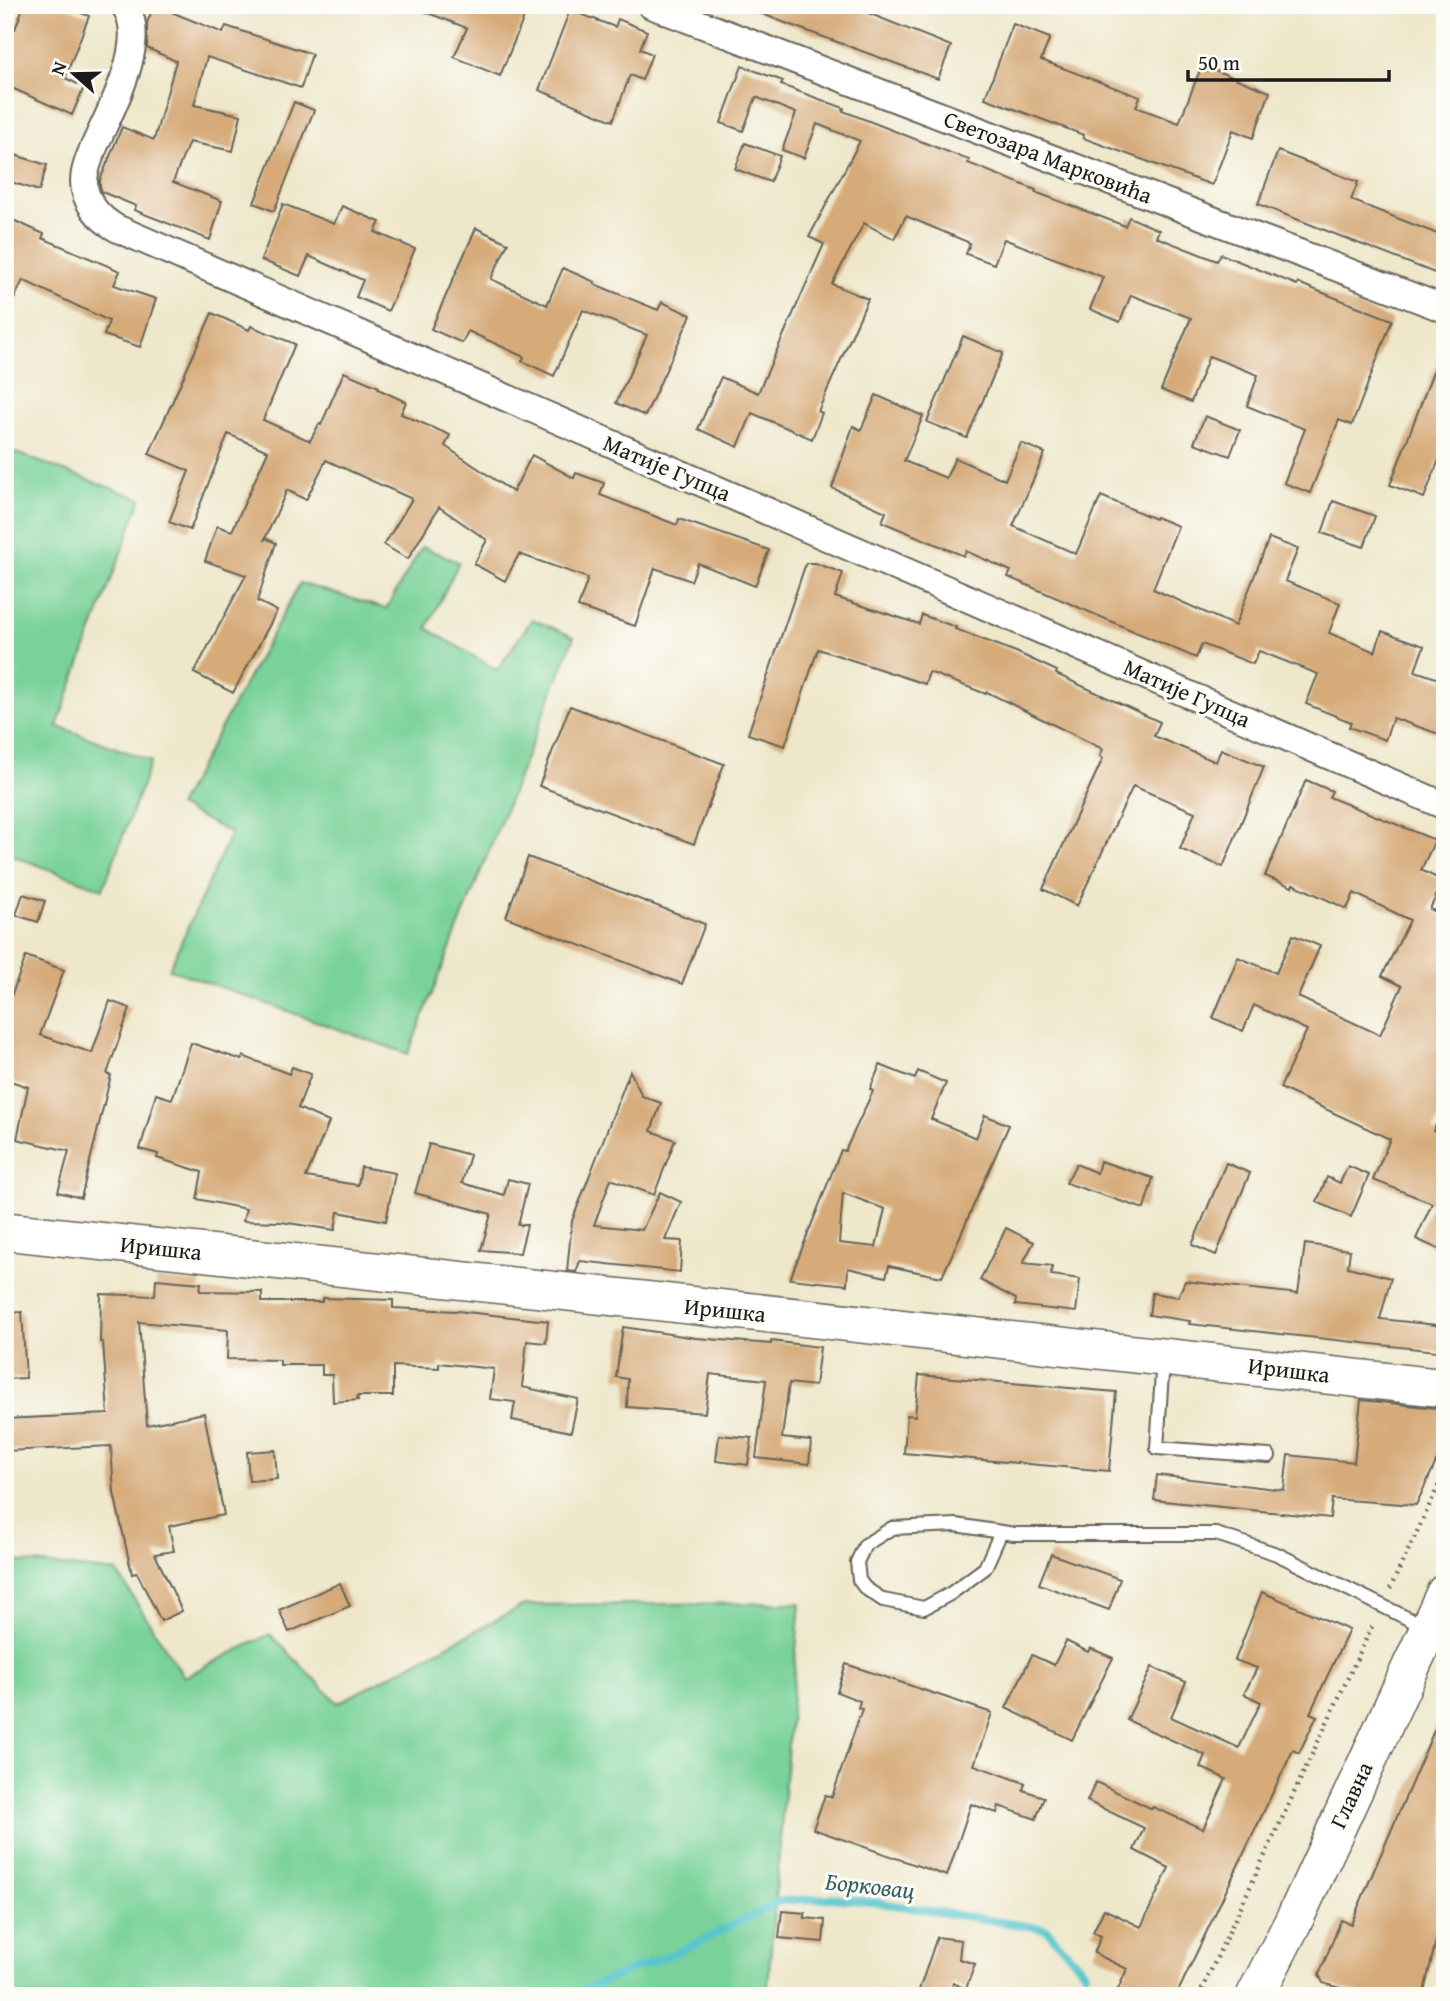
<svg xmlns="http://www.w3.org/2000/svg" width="1450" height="2001" font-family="'Gentium Book Plus',serif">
  <rect width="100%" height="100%" fill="#fdfcf7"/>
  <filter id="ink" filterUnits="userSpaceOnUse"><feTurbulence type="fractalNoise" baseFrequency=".0143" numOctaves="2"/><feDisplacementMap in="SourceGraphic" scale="14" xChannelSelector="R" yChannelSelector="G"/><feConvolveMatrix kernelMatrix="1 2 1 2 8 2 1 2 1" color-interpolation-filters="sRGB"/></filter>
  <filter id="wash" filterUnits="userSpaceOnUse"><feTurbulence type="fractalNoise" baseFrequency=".00686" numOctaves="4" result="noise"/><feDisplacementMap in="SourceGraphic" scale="28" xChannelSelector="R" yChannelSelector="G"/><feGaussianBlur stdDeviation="1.57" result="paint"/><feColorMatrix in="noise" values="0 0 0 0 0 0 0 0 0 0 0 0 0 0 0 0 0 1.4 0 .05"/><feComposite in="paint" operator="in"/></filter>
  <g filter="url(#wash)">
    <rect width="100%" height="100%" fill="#eee7ca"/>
    <!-- green -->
    <path fill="#79d299" stroke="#4a775a" stroke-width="2" d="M5 449 141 499 57 726 151 761 103 889 5 853Z
      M422 547 459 562 427 628 497 670 532 619 574 637 408 1054 169 969 231 833 178 806 300 583 386 609Z
      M5 1560 117 1572 184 1677 270 1634 338 1703 524 1605 800 1603 767 1996H5Z"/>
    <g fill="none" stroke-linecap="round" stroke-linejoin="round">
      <!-- stream -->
      <path stroke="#59c6cd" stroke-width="8" d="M567 1996 689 1947 780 1901 832 1898 881 1903 1046 1929 1085 1972"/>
    </g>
    <g id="blocks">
      <!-- building -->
      <path fill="#d6aa79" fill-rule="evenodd" d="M24 5H61L89 16 65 78 84 87 72 115 5 85V26L15 29Z
        M154 5 223 33 226 26 312 54 301 88 207 57 194 105 241 115 233 151 189 142 173 182 222 201 210 240 134 210 136 206 102 192 100 186V180L122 127 154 140 176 61 147 48V23Z
        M413 5H529L500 76 454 57 467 28 413 7Z
        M745 5H848L951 46 938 79 788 24 745 7Z
        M570 10 615 27 618 19 647 31 640 49 652 54 642 80 630 75 613 121 539 90Z
        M1013 24 1050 38 1041 60 1140 97 1136 107 1179 123 1202 65 1270 92 1253 138 1233 130 1212 185 1083 138 1084 135 985 98Z
        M742 66 783 81 781 85 844 108 843 111 969 160 968 163 1036 190 1035 192 1125 226 1129 217 1159 230 1156 237 1217 261 1221 254 1297 285 1298 283 1392 320 1352 425 1339 420 1310 493 1284 483 1305 429 1247 406 1258 375 1209 356 1191 402 1161 390 1191 318 1131 295 1120 322 1090 309 1103 277 1004 239 994 264 966 254 970 243 906 216 894 239 864 223 832 284 868 299 818 411 822 413 812 439 752 413 738 447 698 429 721 377 758 393 824 244 809 237 860 141 817 124 804 158 782 150 796 113 756 97 743 131 721 123Z
        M294 102 314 110 274 211 254 203Z
        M745 143 780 156 770 182 735 169Z
        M1278 151 1358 182 1351 200 1445 237V277L1258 204Z
        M5 152 47 165 39 191 5 180Z
        M283 204 334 224 342 206 380 222 375 232 415 249 388 311 356 297 363 280 309 256 300 276 261 260Z
        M13 220 44 234 42 238 120 271 114 285 156 299 140 347 104 335 109 321 23 280 5 318V237Z
        M476 228 508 243 491 279 547 305 563 268 595 282 594 284 658 310 662 302 691 315 645 416 616 403 647 335 583 310 554 376 522 361 524 357 468 331 462 343 431 329Z
        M212 313 249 330 251 326 295 344 263 420 310 441 319 424 321 425 344 372 379 387 378 389 406 402 401 414 450 435 445 446 513 492 532 455 574 478 576 473 604 483 600 495 677 525 679 519 769 550 755 586 698 563 691 581 655 568 635 626 578 607 588 578 519 554 505 581 474 564 487 540 439 507 408 559 384 545 412 499 326 460 306 500 287 490 264 541 266 538 276 543 257 601 277 611 233 693 194 673 246 575 205 561 217 526 232 531 268 451 228 434 190 530 169 522 189 471 149 454Z
        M963 336 1003 353 967 438 927 422Z
        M1443 346H1445V444L1424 498 1390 485Z
        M876 395 923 416 904 461 946 478 955 458 1005 480 1021 443 1045 453 1013 526 1076 554 1101 496 1155 519 1156 517 1178 526 1153 589 1235 626 1269 538 1298 549 1285 581 1340 603 1329 633 1375 652 1382 631 1424 646 1415 671 1445 681V718L1439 734 1393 718 1385 740 1349 727 1351 722 1306 704 1318 674 1259 651 1253 664 1202 644 1196 658 1008 577 1011 571 966 551 964 556 882 522 886 512 832 488 853 426 861 430Z
        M1205 416 1240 430 1230 456 1194 443Z
        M1333 501 1375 516 1364 547 1322 533Z
        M806 563H815L843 573 835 597 919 624 922 615 956 627 955 629 1016 652 1057 671 1056 674 1160 722 1154 736 1216 762 1221 749 1264 767 1223 867 1180 849 1195 812 1133 786 1077 906 1043 889 1103 758 1100 756 1103 749 987 692 986 694 929 672 925 684 818 649 785 746 748 734Z
        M570 706 724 764 694 844 539 786Z
        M1306 780 1332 791 1329 797 1435 840 1421 870 1443 881 1430 909 1445 916V1107L1433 1131 1445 1136V1252L1416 1239 1432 1203 1373 1180 1390 1139 1280 1088 1307 1030 1254 1005 1243 1031 1213 1018 1238 957 1276 973 1293 935 1320 946 1298 997 1380 1035 1402 986 1382 976 1410 920 1354 893 1347 909 1293 884 1292 887 1265 876Z
        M528 857 705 924 682 984 506 917Z
        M23 894 45 901 38 922 16 915Z
        M26 956 64 970 40 1035 92 1053 110 1001 130 1008 107 1074 111 1075 81 1198 58 1192 69 1151 17 1139 28 1087 5 1079V1013Z
        M191 1043 242 1060 243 1056 289 1074 292 1067 311 1074 298 1108 329 1122 306 1177 358 1185 361 1167 395 1173 386 1221 338 1212 335 1230 281 1222 243 1221 246 1209 197 1199 202 1172 157 1158 158 1154 140 1149 156 1094 172 1099Z
        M880 1065 915 1079 918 1071 946 1083 931 1119 976 1138 985 1115 1009 1125 942 1277 889 1266 886 1277 848 1268 847 1285 790 1279 841 1150 845 1151 873 1091 870 1089ZM843 1193 885 1209 876 1247 839 1243Z
        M630 1071 642 1096 661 1103 651 1131 675 1140 654 1195 611 1179 594 1225 642 1230 660 1192 681 1202 665 1240 682 1241 680 1272 580 1261 576 1272 567 1271 572 1221Z
        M429 1144 470 1155 462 1183 504 1195 508 1179 528 1184 518 1225H527L520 1253 481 1250 491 1214 415 1193Z
        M1100 1161 1153 1178 1144 1209 1066 1183 1076 1164 1097 1173Z
        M1226 1163 1250 1173 1216 1255 1192 1245Z
        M1348 1166 1369 1175 1351 1217 1317 1202 1327 1177 1340 1183Z
        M1006 1228 1034 1242 1023 1263 1052 1266 1051 1275 1080 1279 1076 1312 1015 1305 1016 1299 980 1280Z
        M1305 1244 1350 1250 1348 1267 1391 1278 1380 1319 1445 1326V1352L1189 1324 1190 1321 1149 1315 1152 1293 1178 1297 1185 1281 1298 1294Z
        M156 1279 201 1283 200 1291 262 1292V1302H322V1298L393 1300V1308L457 1311 548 1321 546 1343 527 1341 522 1387 578 1399 571 1432 512 1420 515 1402 490 1399 494 1369 439 1363V1368L393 1366V1396H357L358 1400 333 1402 332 1375H322V1365H280V1360L227 1359 228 1330 139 1322 147 1425 204 1413 224 1515 169 1526 174 1551 155 1554 182 1611 161 1621 137 1573 132 1574 114 1493 111 1446 5 1451V1419L108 1414 103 1342H100L101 1294 155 1296Z
        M22 1312 26 1378 5 1379V1313Z
        M623 1327 696 1338 771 1344V1341L820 1347 815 1386 789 1383 782 1438 811 1441 809 1464 756 1458 766 1380 710 1374 705 1413 627 1407 628 1379 616 1377Z
        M919 1375 1116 1392 1109 1471 904 1453 907 1415 915 1416Z
        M1361 1400 1445 1409V1443L1416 1505 1332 1499 1330 1518 1154 1500 1157 1475 1284 1490 1288 1455 1354 1462Z
        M719 1435 752 1438 748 1465 716 1461Z
        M275 1450 277 1479 249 1481 247 1452Z
        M1051 1554 1120 1579 1109 1610 1039 1584Z
        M340 1583 350 1606 289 1632 279 1610Z
        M1262 1592 1349 1630 1310 1713 1317 1716 1299 1753 1293 1750 1176 1996H1115L1127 1969 1094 1953 1101 1936 1093 1932 1104 1909 1141 1927 1169 1868 1134 1850 1144 1828 1087 1801 1096 1782 1152 1809 1153 1807 1203 1829 1226 1779 1200 1767 1205 1755 1127 1720 1152 1667 1186 1682 1171 1717 1239 1748 1261 1702 1244 1694 1257 1668 1235 1660Z
        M1066 1641 1088 1652 1090 1648 1113 1658 1072 1740 1006 1708 1032 1655 1054 1665Z
        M846 1664 992 1713 974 1765 1025 1783 1023 1790 1044 1797 1036 1819 999 1806 997 1813 971 1804 947 1876 813 1829 825 1795 832 1797 862 1709 858 1708 860 1701 837 1692Z
        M1445 1705V1927L1439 1928 1423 1996H1368L1323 1983 1319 1975 1341 1920 1351 1924Z
        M782 1911 805 1913V1918L825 1920 823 1942 779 1938Z
        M937 1937 961 1940 959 1959 975 1964 966 1989 953 1983 948 1996H917Z"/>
    </g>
  </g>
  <g filter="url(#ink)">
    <use href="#blocks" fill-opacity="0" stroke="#666359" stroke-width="2"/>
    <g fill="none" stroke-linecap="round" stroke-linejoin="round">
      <defs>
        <path id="lane" d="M1163 1359 1157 1448 1269 1456
          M1001 1532 985 1568 950 1594 924 1608 883 1600 865 1588 859 1580 857 1562 865 1545 892 1528 956 1525 1014 1534H1216L1277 1554 1425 1627"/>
        <path id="street" d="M124 5C149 37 114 104 99 136 93 149 84 167 84 182 84 202 100 219 116 228L1445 806
          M651 5 1445 309"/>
        <path id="secondary" d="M5 1231C485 1285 965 1332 1445 1388
          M1255 1996 1296 1916 1445 1593"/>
      </defs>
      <!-- lane casing -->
      <use href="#lane" stroke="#666359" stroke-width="16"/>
      <!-- street casing -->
      <use href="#street" stroke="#666359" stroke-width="30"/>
      <!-- secondary casing -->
      <use href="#secondary" stroke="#666359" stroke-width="40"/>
      <!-- path -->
      <path stroke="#666359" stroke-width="4.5" stroke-dasharray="2 5" stroke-linecap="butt" d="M1390 1589 1445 1472
        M1199 1996 1374 1622"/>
      <!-- lane -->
      <use href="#lane" stroke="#fff" stroke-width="12"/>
      <!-- street -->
      <use href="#street" stroke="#fff" stroke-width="26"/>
      <!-- secondary -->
      <use href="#secondary" stroke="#fff" stroke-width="37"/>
    </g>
  </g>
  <g text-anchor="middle" stroke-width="6" stroke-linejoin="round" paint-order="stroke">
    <!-- street labels -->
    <g font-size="23" fill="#1c1c1c" stroke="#fdfcf7">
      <text transform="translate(1048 157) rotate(21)" y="8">Светозара Марковића</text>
      <text transform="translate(667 468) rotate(23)" y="8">Матије Гупца</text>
      <text transform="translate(1187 693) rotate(24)" y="8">Матије Гупца</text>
      <text transform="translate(161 1248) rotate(6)" y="8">Иришка</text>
      <text transform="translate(725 1310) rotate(6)" y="8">Иришка</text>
      <text transform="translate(1289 1370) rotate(7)" y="8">Иришка</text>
      <text transform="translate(1351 1795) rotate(-65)" y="8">Главна</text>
    </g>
    <!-- water labels -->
    <g font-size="24" font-style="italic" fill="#346063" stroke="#fdfcf7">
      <text transform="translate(870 1886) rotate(6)" y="8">Борковац</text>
    </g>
  </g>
  <!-- margin -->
  <rect width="1450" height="2001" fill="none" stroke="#fdfcf7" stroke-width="28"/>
  <!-- north arrow -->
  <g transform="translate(74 74) rotate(290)" stroke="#fdfcf7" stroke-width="5" paint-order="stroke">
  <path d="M0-5L12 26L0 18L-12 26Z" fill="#1c1c1c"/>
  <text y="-10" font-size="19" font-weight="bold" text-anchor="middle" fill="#1c1c1c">N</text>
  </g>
  <!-- scale -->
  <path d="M1188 70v10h201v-10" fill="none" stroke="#1c1c1c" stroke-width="3.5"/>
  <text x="1198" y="70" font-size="21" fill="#1c1c1c" stroke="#fdfcf7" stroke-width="5" paint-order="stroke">50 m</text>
</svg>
